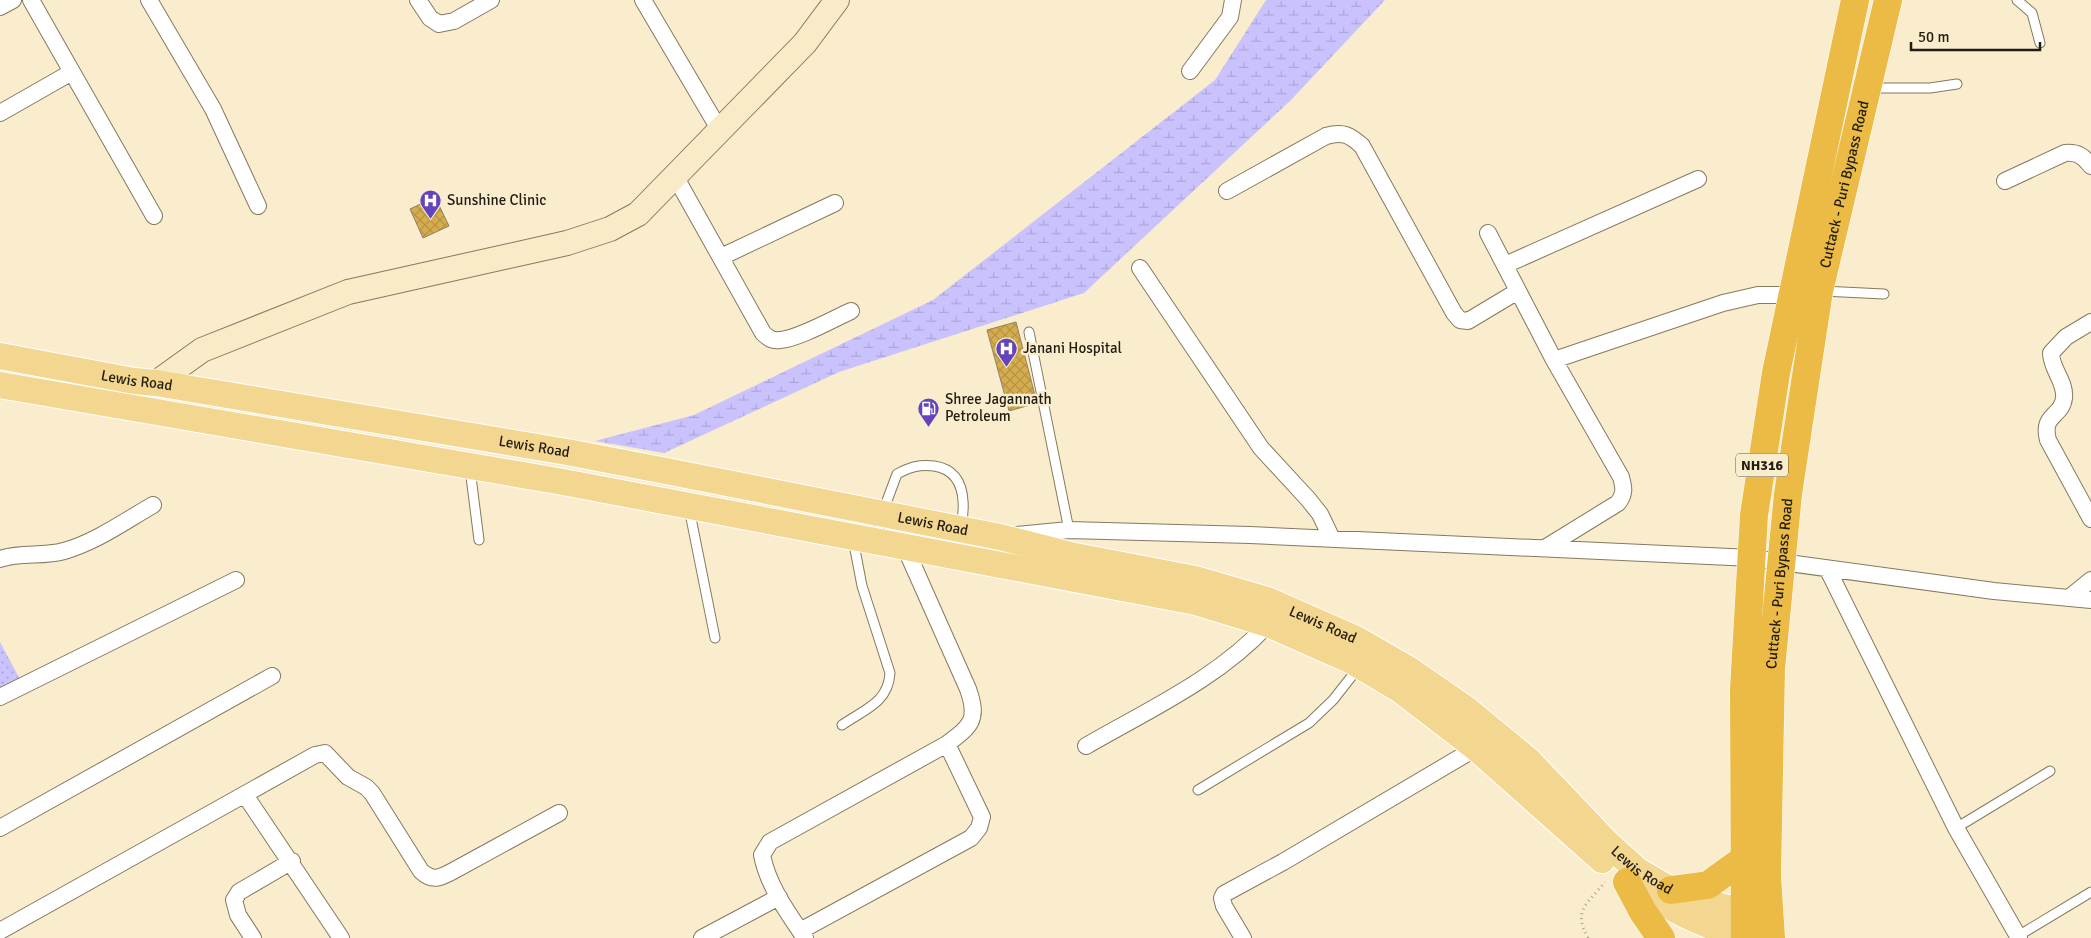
<svg xmlns="http://www.w3.org/2000/svg" width="2091" height="938" font-family="Signika,sans-serif">
  <defs>
    <pattern id="grass-dots" width="8" height="8" patternUnits="userSpaceOnUse" patternTransform="scale(1.25)"><rect width="8" height="8" fill="#cac2fd"/><path d="M2 2h.1M6 6h.1" fill="none" stroke="#ada6d8" stroke-width="1.8" stroke-linecap="round"/></pattern>
    <pattern id="wetland-marsh" width="20" height="14" patternUnits="userSpaceOnUse" patternTransform="scale(1.25)"><rect width="20" height="14" fill="#cac2fd"/><path d="M1 5h8M5 5V1M11 12h8M15 12V8" fill="none" stroke="#ada6d8"/></pattern>
    <pattern id="building-cross-hatch" width="8" height="8" patternUnits="userSpaceOnUse" patternTransform="scale(1.25)"><rect width="8" height="8" fill="#d5ad4f"/><path d="M0 0l8 8M0 8l8-8" fill="none" stroke="#b79444"/></pattern>
  </defs>
  <rect width="100%" height="100%" fill="#faedce"/>
  <!-- grass -->
  <path fill="url(#grass-dots)" d="M0 642 22 683 0 695Z"/>
  <!-- wetland -->
  <path fill="url(#wetland-marsh)" d="M1266 0H1385L1291 100 1084 293 839 372 664 453 595 441 694 415 933 300 1215 80Z"/>
  <!-- building -->
  <path fill="url(#building-cross-hatch)" stroke="#8f8267" d="M435 197 449 226 423 238 410 209Z
    M1016 322 1037 403 1009 411 987 330Z"/>
  <g fill="none" stroke-linecap="round" stroke-linejoin="round">
    <defs>
      <path id="lane" d="M2017 0 2032 13 2040 43
        M1870 88H1930L1957 84
        M1822 291 1884 294
        M1029 332 1069 530
        M470 469 479 540
        M689 508 715 638
        M876 540 882 514 897 474C910 467 920 464 934 466 976 472 963 527 954 555
        M842 725C865 709 888 703 890 673L862 586 853 539
        M1198 790 1309 723 1333 700 1359 667
        M1956 828 2050 771
        M2018 936 2091 892"/>
      <path id="street" d="M31 0 154 216
        M149 0 213 109 258 206
        M418 0 430 18 439 24 454 21 491 0
        M643 0 719 129
        M0 7 13 0
        M1190 71 1230 17 1233 0
        M0 113 72 72
        M675 176 763 333C768 338 772 341 780 340 798 339 833 319 851 311
        M2005 181 2065 153C2078 152 2083 156 2091 166
        M1227 191 1326 136C1343 131 1350 135 1362 146L1454 313 1460 320 1468 321 1518 291
        M1488 233 1554 360 1621 477C1624 488 1625 494 1618 503L1545 548
        M721 257 835 203
        M1505 265 1698 179
        M1140 268 1261 448 1308 499 1320 514 1331 537
        M2091 322 2066 337 2051 353C2051 369 2066 382 2064 398 2062 417 2041 414 2048 440L2091 519
        M1554 360 1723 303 1758 295H1791
        M1017 535 1069 530 1250 535 1752 558 1994 591 2091 600
        M0 559C21 552 43 557 64 551 96 542 125 521 153 505
        M1828 570 1956 828 2019 938
        M2069 598 2091 580
        M0 697 236 580
        M1086 746C1148 710 1219 678 1268 624
        M245 795 341 938
        M0 828 272 676
        M0 931 315 755 325 753 348 777 366 787 372 793 421 871C433 882 440 878 453 871L559 813
        M800 931 971 838 979 828 982 817 947 744
        M253 938 238 915 234 900 239 892 292 861
        M702 938 779 897
        M805 938C788 913 768 886 762 855L770 842 947 744C971 726 979 720 968 689L904 545
        M1243 938 1224 906 1222 898 1224 894 1283 862 1476 748"/>
      <path id="secondary" d="M156 383 202 350 348 292 567 243 610 229 638 214 805 43 837 0"/>
      <g id="primary">
        <path id="s1" d="M0 356 134 381 156 383 567 452 666 471 1000 537 1075 556 1195 579 1267 600 1356 639 1408 669 1466 709 1528 760 1605 841 1638 871 1671 890 1694 900 1745 912H1766"/>
        <path d="M0 385 563 482 1196 602 1268 624 1352 661 1399 689 1476 748 1602 860"/>
        <path d="M1651 896C1688 918 1722 935 1765 937"/>
      </g>
      <g id="highway">
        <path d="M1627 882 1643 912 1661 938"/>
        <path d="M1671 890 1708 885 1744 859"/>
        <path d="M1745 938 1744 689 1754 515 1776 373 1855 0"/>
        <path id="s2" d="M1771 938 1767 876 1771 669 1788 494 1819 291 1888 0"/>
      </g>
    </defs>
    <!-- lane casing -->
    <use href="#lane" stroke="#85795e" stroke-width="11"/>
    <!-- street casing -->
    <use href="#street" stroke="#85795e" stroke-width="18"/>
    <!-- secondary casing -->
    <use href="#secondary" stroke="#85795e" stroke-width="26"/>
    <!-- primary casing -->
    <use href="#primary" stroke="#fff" stroke-width="28"/>
    <!-- highway casing -->
    <use href="#highway" stroke="#fff" stroke-width="29"/>
    <!-- path -->
    <path stroke="#aaa089" stroke-width="3" stroke-dasharray="1 4" stroke-linecap="butt" d="M1588 938C1572 909 1588 904 1605 882"/>
    <!-- lane -->
    <use href="#lane" stroke="#fff" stroke-width="9"/>
    <!-- street -->
    <use href="#street" stroke="#fff" stroke-width="16"/>
    <!-- secondary -->
    <use href="#secondary" stroke="#f9ebc8" stroke-width="24"/>
    <!-- primary -->
    <use href="#primary" stroke="#f3d690" stroke-width="26"/>
    <!-- highway -->
    <use href="#highway" stroke="#ebbb46" stroke-width="28"/>
  </g>
  <!-- icons -->
  <defs>
    <symbol id="hospital-pin" viewBox="-11 -11 22 30"><path d="M0 17L-7.5 6A9.5 9.5 0 1 1 7.5 6Z" fill="#6444bd" stroke="#faedce"/><path d="M-5-5h3v3.5h4V-5h3V5h-3V1.5h-4V5h-3Z" fill="#fff"/></symbol>
    <symbol id="fuel-pin" viewBox="-11 -11 22 30"><path d="M0 17L-7.5 6A9.5 9.5 0 1 1 7.5 6Z" fill="#6444bd" stroke="#faedce"/><path d="M-5.5-6h7V0h2V4h1.3V-2.5L3-4.5l.8-.8L6-3V5H2.5V1h-1V6h-7ZM-4.2-4.7v3.2H.2V-4.7Z" fill="#fff"/></symbol>
  </defs>
  <g fill-rule="evenodd">
    <use href="#hospital-pin" x="418" y="188" width="25" height="34"/>
    <use href="#hospital-pin" x="994" y="336" width="25" height="34"/>
    <use href="#fuel-pin" x="916" y="396" width="25" height="34"/>
  </g>
  <g text-anchor="middle" stroke-width="5" stroke-linejoin="round" paint-order="stroke">
    <!-- shield labels -->
    <rect fill="#faedce" stroke="#635b4a" stroke-width="1" x="1736" y="453.5" width="52" height="23" rx="4"/>
    <g font-size="14" font-weight="bold" fill="#221d12">
      <text x="1762" y="470">NH316</text>
    </g>
    <!-- street labels -->
    <g font-size="15" fill="#221d12" stroke="#faedce">
      <text dy="5" stroke="none"><textPath href="#s2" startOffset="760">Cuttack - Puri Bypass Road</textPath></text>
      <text dy="5" stroke="none"><textPath href="#s1" startOffset="139">Lewis Road</textPath></text>
      <text dy="5" stroke="none"><textPath href="#s1" startOffset="542">Lewis Road</textPath></text>
      <text dy="5" stroke="none"><textPath href="#s1" startOffset="948">Lewis Road</textPath></text>
      <text dy="5" stroke="none"><textPath href="#s2" startOffset="355">Cuttack - Puri Bypass Road</textPath></text>
      <text dy="5" stroke="none"><textPath href="#s1" startOffset="1352">Lewis Road</textPath></text>
      <text dy="5" stroke="none"><textPath href="#s1" startOffset="1758">Lewis Road</textPath></text>
    </g>
    <!-- poi labels -->
    <g font-size="15" fill="#221d12" stroke="#faedce" text-anchor="start">
      <text x="447" y="205">Sunshine Clinic</text>
      <text x="1023" y="353">Janani Hospital</text>
      <text x="945" y="404">Shree Jagannath<tspan x="945" dy="17">Petroleum</tspan></text>
    </g>
  </g>
  <!-- scale -->
  <path d="M1911 42v8h129v-8" fill="none" stroke="#221d12" stroke-width="2.5"/>
  <text x="1918" y="42" font-size="15" fill="#221d12" stroke="#faedce" stroke-width="4" paint-order="stroke">50 m</text>
</svg>
